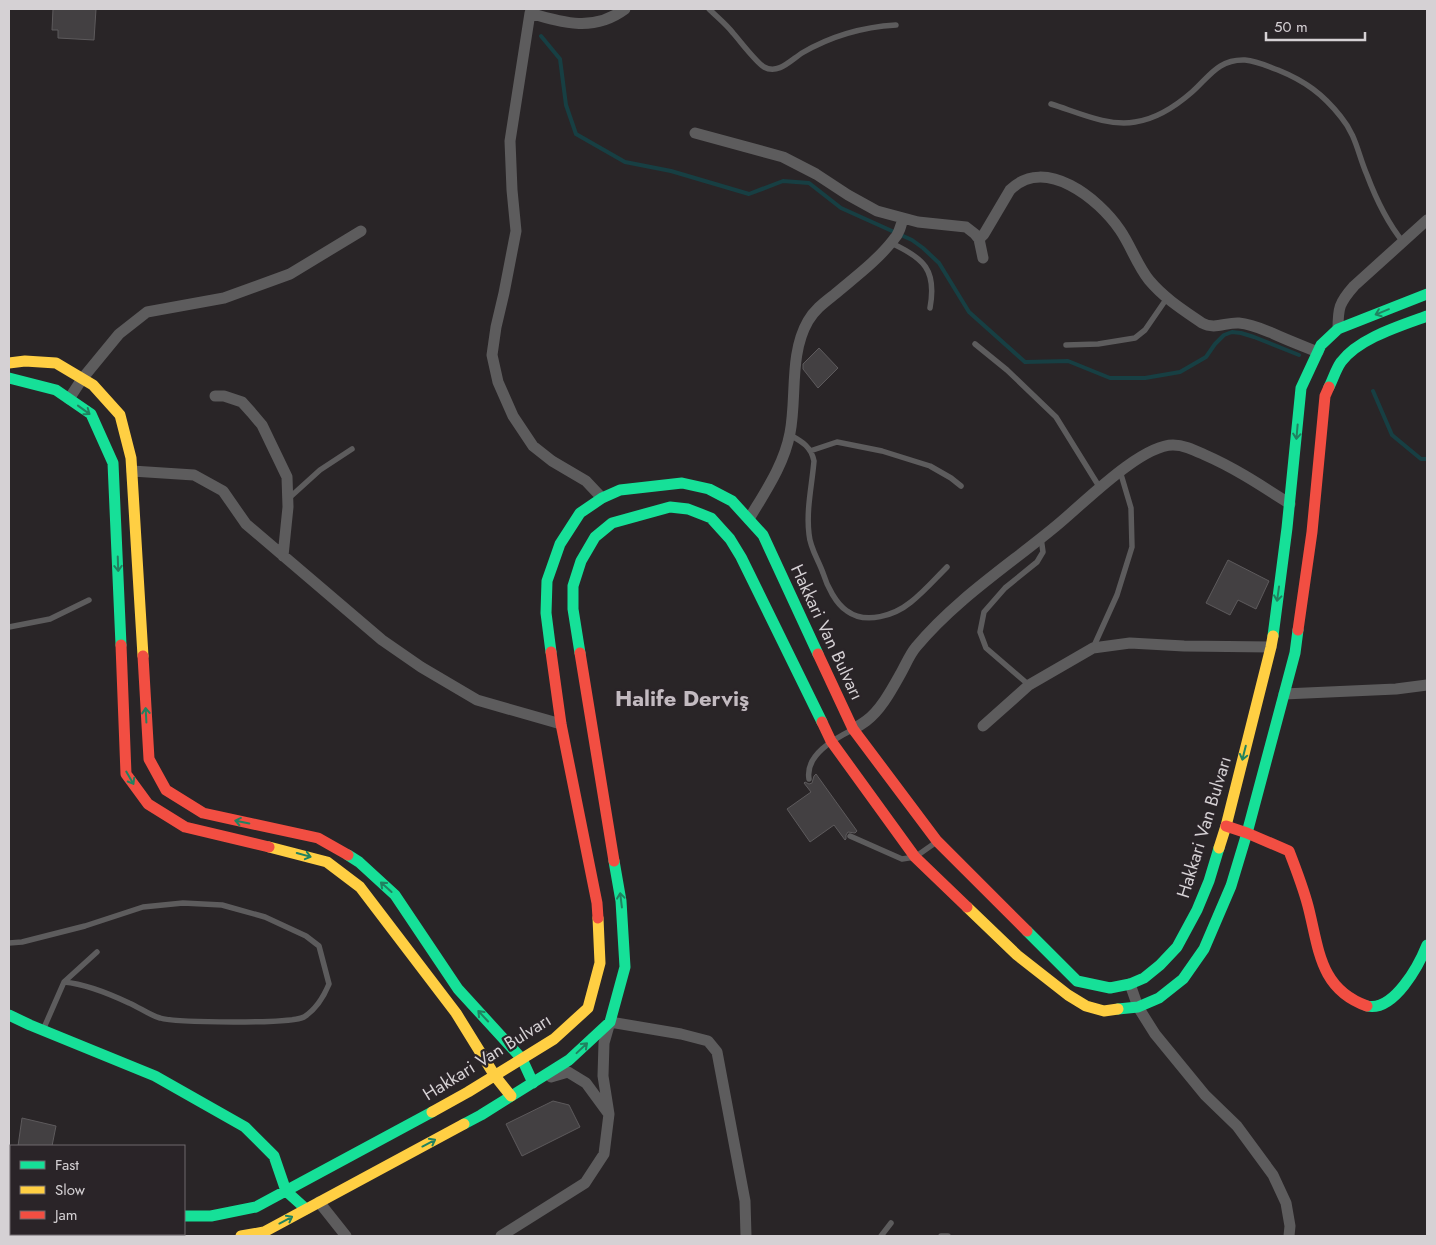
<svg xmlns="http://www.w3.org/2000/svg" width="1436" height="1245" font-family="Jost,sans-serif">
  <rect width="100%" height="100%" fill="#292527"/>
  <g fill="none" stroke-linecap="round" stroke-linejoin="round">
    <!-- stream -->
    <path stroke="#173f43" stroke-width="4" d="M541 36 560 59 566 105 576 134 625 162 671 171 749 194 783 181 809 183 841 208 912 240 923 248 939 263 969 312 1025 362 1068 361 1110 378H1145L1180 372 1206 357 1215 344 1224 335 1232 332 1241 333 1254 337 1299 355
      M1373 391 1392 435 1421 459H1427"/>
  </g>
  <!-- building -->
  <path fill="#434042" stroke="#5d5a5c" d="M53 9H96L94 40 58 38V30H52Z
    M819 348 838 368 818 388 803 369V364Z
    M1228 560 1269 581 1256 609 1238 600 1230 615 1206 603Z
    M816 774 857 831 855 833 848 832 846 835V839L845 840 834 825 810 842 787 809 811 792 804 783 805 782 809 784 812 783 814 776Z
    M553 1101 569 1105 580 1127 522 1156 506 1124Z
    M22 1118 56 1126 52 1146H18Z"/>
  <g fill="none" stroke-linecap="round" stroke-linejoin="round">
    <!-- lane -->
    <path stroke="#5d5c5d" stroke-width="5.5" d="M709 9C717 17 726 24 733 33 741 42 755 61 764 67 778 75 791 60 802 53 831 36 862 27 896 25
      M1051 104C1077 112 1108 127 1135 122 1156 119 1176 106 1192 92 1209 77 1218 59 1245 60 1257 61 1267 66 1278 70 1305 81 1323 94 1341 117 1356 135 1358 154 1367 175 1376 199 1387 222 1403 242
      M891 243C924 258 937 270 930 308
      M975 344 1007 370 1056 417 1100 488
      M1066 345 1098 344 1135 338 1145 330 1167 298
      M790 435C803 442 811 447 814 461 812 485 806 510 809 534 810 548 818 559 823 573 827 586 836 604 847 611 866 625 895 615 911 602 924 592 935 579 947 567
      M810 451 837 442 882 451 930 466 951 478 961 486
      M288 499 320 470 352 449
      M9 627 50 619 89 600
      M1093 648 1117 595 1132 547 1131 508 1120 471
      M1029 685 986 648 980 632 984 612 1005 588 1037 562 1043 552 1041 538
      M809 779C805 755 834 739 852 730
      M850 836 902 859 915 857 935 843
      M9 943 22 942 85 926 143 907 183 903 222 905 265 917 306 936 319 946 329 984C324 996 315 1010 304 1017 291 1024 176 1023 160 1018 149 1015 139 1007 129 1003 110 994 85 984 64 982
      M43 1030 64 982 97 952
      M881 1236 891 1223
      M941 1236H948"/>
    <!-- street -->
    <path stroke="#5d5c5d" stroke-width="11" d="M695 133 783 157 816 174 848 195 877 211 918 222 966 227 975 234 979 239 983 258
      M979 239 984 234 1010 190C1045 155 1099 199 1120 230 1131 246 1137 265 1149 280 1164 298 1183 310 1202 323 1215 330 1226 322 1239 323 1251 324 1262 329 1272 333 1287 340 1303 346 1318 352
      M1338 329C1338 308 1339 303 1354 286L1427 220
      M215 396H224L242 402 251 412 262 425 287 477 288 507 283 556
      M69 399 82 379 119 334 147 312 224 298 290 274 361 231
      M132 471 194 475 223 491 246 524 382 640 421 667 477 700 561 724
      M602 498 586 481 552 461 533 446 513 416 498 382 492 355 496 327 504 293 516 231 512 190 510 141 530 13C564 23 594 32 625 9
      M749 519C765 492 784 465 790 433 797 397 789 354 808 321 815 309 825 302 835 294 855 277 878 260 894 239 899 234 901 226 903 218
      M1284 694 1396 689 1427 685
      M983 726 1029 685 1093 648 1130 643 1184 646 1271 647
      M853 729C857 727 862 724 866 721 881 710 892 689 901 673 906 664 910 654 916 647 956 599 1009 565 1056 526 1082 505 1140 445 1173 445 1184 445 1194 450 1205 455 1235 468 1262 486 1290 504
      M1130 984 1138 1007 1155 1034 1205 1095 1237 1126 1273 1175 1286 1203 1290 1226 1289 1236
      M551 1077 568 1072 586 1083 608 1113
      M319 1202 346 1236
      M501 1236 585 1183 604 1154 609 1114 603 1076 604 1043 610 1022 681 1034 708 1041 717 1052 745 1201 746 1236"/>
    <!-- fast -->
    <path stroke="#16e098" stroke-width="11" d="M9 378 56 390 91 414 113 463 121 645
      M1329 387C1333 379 1336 369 1341 362 1359 338 1400 326 1427 316
      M1273 636 1287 528 1301 388 1321 345 1338 329 1427 294
      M551 652 546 613 547 581 560 544 580 513 602 498 620 490 682 483 709 489 732 501 763 535 818 654
      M580 653 573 609V586L581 561 595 537 612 523 670 507 688 509 711 518 730 539 741 557 822 722
      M348 855 359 862 395 895 458 989 522 1059 533 1083
      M1027 931 1077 981 1110 988 1130 984 1144 978 1160 965 1177 947 1197 910 1209 881 1219 848
      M1367 1006C1394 1012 1419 965 1427 945
      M1118 1009 1138 1007 1159 998 1183 979 1204 949 1231 886 1247 833 1295 653 1298 630
      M9 1015 30 1025 155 1076 245 1127 274 1156 286 1191 306 1209
      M464 1124 481 1115 569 1060 610 1022 625 967 621 901 614 861
      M9 1177H11
      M9 1203 11 1204
      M184 1216H211L256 1207 432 1112
      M135 1234 145 1236"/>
    <!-- slow -->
    <path stroke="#ffcf43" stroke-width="11" d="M9 363 25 361 56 363 93 385 120 415 131 458 143 656
      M269 847 327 862 360 887 456 1013 495 1076 511 1096
      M1219 848 1226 826 1271 647 1273 636
      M967 907 1017 955 1068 995 1086 1006 1104 1011 1118 1009
      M432 1112 468 1092 554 1039 588 1008 600 963 598 918
      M241 1236 264 1232 464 1124"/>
    <!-- jam -->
    <path stroke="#f24e42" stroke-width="11" d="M1298 630 1312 532 1325 396 1329 387
      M121 645 126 774 148 804 185 827 269 847
      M551 652 561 724 597 903 598 918
      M580 653 614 861
      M818 654 853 729 937 841 1027 931
      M143 656 149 759 166 790 203 813 318 838 348 855
      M822 722 831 741 915 857 967 907
      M1226 826 1247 833 1289 851C1296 869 1303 887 1308 906 1319 948 1319 989 1367 1006"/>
  </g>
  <!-- one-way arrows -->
  <defs><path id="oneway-shaft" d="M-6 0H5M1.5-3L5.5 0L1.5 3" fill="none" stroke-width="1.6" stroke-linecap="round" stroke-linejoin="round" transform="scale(1.25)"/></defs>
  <g stroke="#208260">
    <use href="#oneway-shaft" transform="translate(1382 312) rotate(158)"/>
    <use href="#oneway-shaft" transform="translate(84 410) rotate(36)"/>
    <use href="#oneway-shaft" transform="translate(1297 432) rotate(95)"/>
    <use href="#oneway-shaft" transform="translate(118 564) rotate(88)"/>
    <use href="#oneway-shaft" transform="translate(1278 594) rotate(98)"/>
    <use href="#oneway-shaft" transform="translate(146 715) rotate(-93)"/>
    <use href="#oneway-shaft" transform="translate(1244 753) rotate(104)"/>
    <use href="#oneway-shaft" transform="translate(130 778) rotate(60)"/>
    <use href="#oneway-shaft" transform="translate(242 822) rotate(-168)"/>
    <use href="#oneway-shaft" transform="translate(304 855) rotate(15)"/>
    <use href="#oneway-shaft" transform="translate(386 887) rotate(-138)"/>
    <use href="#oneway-shaft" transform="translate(621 900) rotate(-97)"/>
    <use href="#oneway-shaft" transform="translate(483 1016) rotate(-133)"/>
    <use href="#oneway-shaft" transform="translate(582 1048) rotate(-43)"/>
    <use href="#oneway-shaft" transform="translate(429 1143) rotate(-28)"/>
    <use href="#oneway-shaft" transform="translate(286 1220) rotate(-28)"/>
  </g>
  <g text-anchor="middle" stroke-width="4.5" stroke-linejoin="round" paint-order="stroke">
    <!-- street labels -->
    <g font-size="18" fill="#d5d1d4" stroke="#2a2428">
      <text transform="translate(827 632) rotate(65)" y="6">Hakkari Van Bulvarı</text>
      <text transform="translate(1204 827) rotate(-73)" y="6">Hakkari Van Bulvarı</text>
      <text transform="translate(487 1057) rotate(-32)" y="6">Hakkari Van Bulvarı</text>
    </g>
    <!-- district labels -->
    <g font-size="22" font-weight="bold" fill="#c3bbc1" stroke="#2a2428">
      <text x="682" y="706">Halife Derviş</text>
    </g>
  </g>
  <!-- border -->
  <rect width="1436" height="1245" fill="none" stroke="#d5d1d4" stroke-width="20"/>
  <!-- legend -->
  <rect x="10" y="1145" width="175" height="90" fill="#2a2428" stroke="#6e696d"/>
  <rect x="20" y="1161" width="25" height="8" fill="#16e098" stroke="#6e696d"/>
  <text x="55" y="1170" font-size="15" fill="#d5d1d4">Fast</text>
  <rect x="20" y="1186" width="25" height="8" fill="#ffcf43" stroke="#6e696d"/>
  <text x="55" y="1195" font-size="15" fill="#d5d1d4">Slow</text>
  <rect x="20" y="1211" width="25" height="8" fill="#f24e42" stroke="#6e696d"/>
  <text x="55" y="1220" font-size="15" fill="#d5d1d4">Jam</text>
  <!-- scale -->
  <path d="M1266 32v8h99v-8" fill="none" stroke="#d5d1d4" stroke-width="2.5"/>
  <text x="1274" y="32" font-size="15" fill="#d5d1d4" stroke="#2a2428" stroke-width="4" paint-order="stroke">50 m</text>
</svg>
